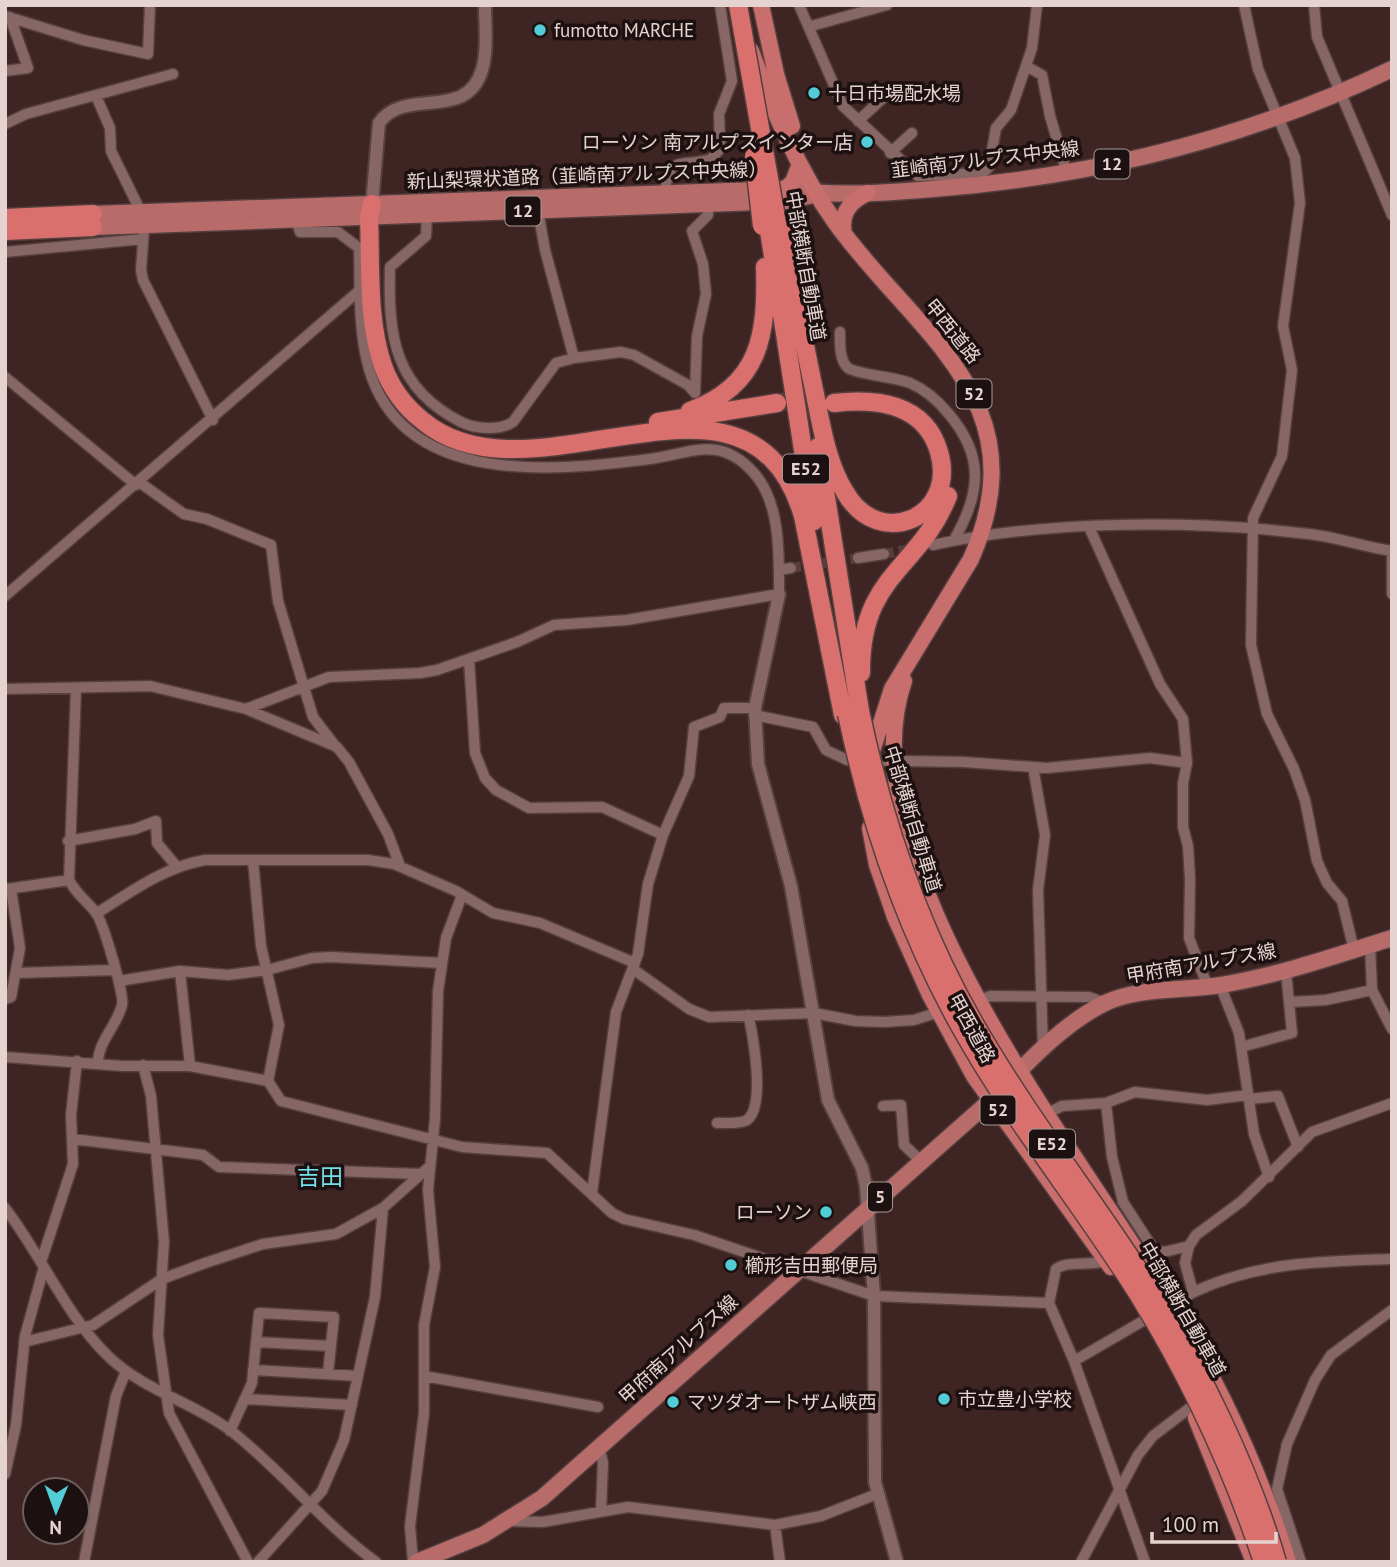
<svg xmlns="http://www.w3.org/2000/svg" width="1397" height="1567" font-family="'PT Sans','Noto Sans JP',sans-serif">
  <rect width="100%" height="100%" fill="#3e2423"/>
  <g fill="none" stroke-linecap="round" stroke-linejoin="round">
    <!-- minor-tunnel -->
    <path stroke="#573e3d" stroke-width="10" stroke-dasharray="10 5" stroke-linecap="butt" d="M884 554 915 548
      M791 568 858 558"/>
    <!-- motorway-tunnel -->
    <path stroke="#573e3d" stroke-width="18" stroke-dasharray="18 9" stroke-linecap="butt" d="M781 402 833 394"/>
    <defs>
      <path id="minor" d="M799 5 843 106 918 176 950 175
        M1244 5 1258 69 1295 158 1300 203 1283 326 1292 370 1282 456 1253 518 1251 645 1267 714 1294 769 1305 800 1317 861 1327 883 1342 901 1354 950
        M1314 5 1317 37 1392 215
        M5 16 83 40 148 54 150 5
        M811 26 887 5
        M1026 66 1042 75 1050 116 1067 173
        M5 71 28 68 10 17
        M96 96 110 128 111 151 139 208
        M858 121 883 98
        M5 124 26 114 173 74
        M890 153 912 133
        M950 180V175L984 172 989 167 996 128 1011 110 1032 48 1037 5
        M665 193C668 153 682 168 711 159L720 149 719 114 732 81 720 5
        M537 205 545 250 574 358
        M427 215 426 236 390 267C388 336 394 388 461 422 475 429 500 431 513 422L556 363 574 358 621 352 634 355 688 385 695 393 697 336 706 294 703 264 692 231 708 215V204
        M144 229 141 270 143 280 213 420
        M5 252 143 239
        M840 332C840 343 839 360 848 368 856 374 895 377 910 383 924 389 938 401 948 413 985 456 981 493 954 540
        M5 377 136 485
        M139 482 184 514 207 519 271 545 278 601 313 717 336 747
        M1089 527 1160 684 1183 719 1187 763 1183 783V827L1188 846 1190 879 1189 938 1208 987
        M933 545C1047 520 1193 520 1309 534 1337 537 1364 547 1392 551
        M1392 550V594
        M858 558 884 554
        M779 570 791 568
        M5 596 360 290
        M469 659 475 753 485 778 496 790 529 808 602 807 663 835
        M76 688 69 880C76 894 87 901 96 913 103 922 125 996 122 1005 117 1026 98 1041 98 1063
        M5 689 150 686 246 709 337 747 349 762 388 834 400 866
        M246 709 329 677 420 673 437 670 517 642 554 625 627 620 779 594C779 555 781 502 753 472 719 434 689 454 650 459 555 471 404 488 369 369 358 331 360 287 359 248L338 232H300L296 220
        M754 715 813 727 826 750 847 760 964 762 1047 768 1150 758 1187 763
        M1033 767 1045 835 1038 890 1043 1049
        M68 841 135 829 156 821 157 843 177 867
        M253 860 261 946 279 1025 268 1081 281 1101 462 1147 547 1153 612 1213 624 1219 694 1235 874 1296 1049 1303 1074 1361 1145 1562
        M7 889 69 880
        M97 913C131 892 164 867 205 860H368L394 864 456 891 493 913 540 923 635 963
        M1370 945 1372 990 1392 1029
        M633 969 689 1009 709 1017 814 1013 855 1021 884 1022 914 1020 939 1012
        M180 971 190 1066
        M16 973 114 970
        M119 981 180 971 228 975 267 970 312 958 331 957 442 963
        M1220 985 1239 1033 1254 1134 1269 1177
        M5 999 11 997 20 948 11 889
        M978 1001 990 996 1089 997 1105 1003
        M1290 1002 1326 1000 1372 990
        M1241 1047 1292 1033 1286 971
        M5 1057 122 1066H190L268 1081
        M143 1065 151 1096 164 1242 158 1335 169 1413 248 1562
        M1249 1099 1278 1096 1298 1147
        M1106 1103 1112 1157 1123 1202 1154 1250 1164 1252 1189 1246
        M883 1106 901 1105 904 1145 921 1161
        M1046 1114 1062 1106 1106 1103 1135 1092 1207 1100 1248 1095
        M717 1123C725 1123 737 1124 745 1121 767 1112 753 1033 748 1015
        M73 1139 203 1155 219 1167 421 1174
        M592 1193 616 1012 638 954 648 884 663 835 689 776 694 727 720 717 724 708H755
        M5 1208C42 1256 65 1314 108 1356 143 1390 192 1402 230 1430 282 1470 322 1523 376 1562
        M41 1262 73 1164 71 1115 77 1061
        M1193 1292 1185 1263 1189 1246 1196 1235 1242 1201 1312 1132 1392 1103
        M1049 1303 1056 1269C1068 1260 1091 1266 1106 1261
        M1169 1309C1179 1304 1186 1295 1196 1291 1259 1262 1324 1261 1392 1259
        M24 1342 93 1325 162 1279 205 1263 263 1244 336 1234 383 1208 430 1166
        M256 1342 331 1346
        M1074 1361 1155 1314
        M253 1370 358 1376
        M424 1376 598 1407
        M245 1399 352 1405
        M230 1431 252 1383 259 1313 334 1317 328 1373
        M599 1447 603 1463 601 1510
        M5 1474 16 1425 25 1336 44 1267
        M507 1521 543 1522 628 1507 775 1525 821 1516 877 1494
        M775 1525 780 1562
        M84 1562 116 1396 126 1371
        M258 1562 322 1491 344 1440 375 1297 383 1208
        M413 1562 410 1526 424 1413V1325L435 1267 428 1190 435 1119 438 991 446 938 462 895
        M1081 1562 1138 1455 1153 1436 1191 1407
        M1301 1562 1277 1489 1287 1444 1315 1380 1331 1355 1392 1310"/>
      <path id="tertiary" d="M372 204 379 123C405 86 466 123 482 70 488 50 485 26 485 5
        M779 594 755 708 758 764 791 886 828 1100 862 1168 866 1186 874 1296 875 1482 897 1562"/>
      <path id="primary" d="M93 214 785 189C834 197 884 193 933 189 1091 177 1248 138 1392 69
        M93 227 786 201 809 196
        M417 1562 483 1535 542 1498 991 1100C1024 1066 1062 1024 1105 1003 1139 987 1185 991 1221 985 1280 975 1335 956 1392 938"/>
      <path id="trunk" d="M761 5 776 74 792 126
        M751 51C773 110 798 170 835 222 916 335 1041 399 971 559L892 689 870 757
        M785 189 793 182 800 164
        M844 234C840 213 850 201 868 193
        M904 681C841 860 1083 1158 1172 1307 1221 1387 1260 1472 1288 1562
        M870 828 877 865 895 917 930 995 974 1076 1111 1267
        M1196 1418 1254 1562"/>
      <path id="motorway" d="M372 204 369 217C371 266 367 319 383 366 391 388 405 407 423 421 534 513 749 333 803 516L843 715
        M5 218 93 214
        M780 223C791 275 801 327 812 380 820 416 825 460 845 492 879 552 958 517 939 452 925 403 876 398 834 403
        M768 224 814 521
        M5 231 93 227
        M690 411C761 385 767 334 765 267
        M658 422 777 403
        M818 447 860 711
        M861 673C860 574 919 570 948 496"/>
    </defs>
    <!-- minor casing -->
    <use href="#minor" stroke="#55403f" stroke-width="13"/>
    <!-- tertiary casing -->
    <use href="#tertiary" stroke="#55403f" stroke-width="16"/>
    <!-- primary casing -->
    <use href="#primary" stroke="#55403f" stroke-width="19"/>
    <!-- trunk casing -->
    <use href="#trunk" stroke="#55403f" stroke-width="19"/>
    <!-- motorway casing -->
    <use href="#motorway" stroke="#55403f" stroke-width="21"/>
    <!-- minor -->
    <use href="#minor" stroke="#866765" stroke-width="10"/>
    <!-- tertiary -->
    <use href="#tertiary" stroke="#866765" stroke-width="12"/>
    <!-- primary -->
    <use href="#primary" stroke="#b86c6a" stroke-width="16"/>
    <!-- trunk -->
    <use href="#trunk" stroke="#c86e6c" stroke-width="16"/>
    <!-- motorway -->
    <use href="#motorway" stroke="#d9706d" stroke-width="18"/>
    <defs>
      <path id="motorway-bridge" d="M738 5 777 223
        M754 156 762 226
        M860 711C883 820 918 926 974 1023 1026 1114 1091 1196 1147 1283 1199 1364 1250 1470 1277 1562
        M847 714C870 824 905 927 960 1026 1012 1120 1081 1203 1138 1294 1190 1378 1232 1468 1263 1562"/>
    </defs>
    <!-- motorway-bridge casing -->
    <use href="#motorway-bridge" stroke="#55403f" stroke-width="21" stroke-linecap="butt"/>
    <!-- motorway-bridge -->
    <use href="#motorway-bridge" stroke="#d9706d" stroke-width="18"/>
  </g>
  <!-- markers -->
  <g fill="#52ccd6" stroke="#1c1110" stroke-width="2.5">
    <circle cx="540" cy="30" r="7"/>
    <circle cx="814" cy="93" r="7"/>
    <circle cx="867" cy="142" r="7"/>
    <circle cx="826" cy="1212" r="7"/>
    <circle cx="731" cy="1265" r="7"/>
    <circle cx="944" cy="1399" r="7"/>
    <circle cx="673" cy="1402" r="7"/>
  </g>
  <g text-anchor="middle" stroke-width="7" stroke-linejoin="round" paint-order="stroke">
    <!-- shield labels -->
    <g fill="#1c1110" stroke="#a89997" stroke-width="2">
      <rect x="1094.5" y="149.5" width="35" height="29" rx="5"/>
      <rect x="505.5" y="196.5" width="35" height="29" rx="5"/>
      <rect x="956.5" y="379.5" width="35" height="29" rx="5"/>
      <rect x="783" y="454.5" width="46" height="29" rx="5"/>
      <rect x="980.5" y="1095.5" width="35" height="29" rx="5"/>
      <rect x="1029" y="1129.5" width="46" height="29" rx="5"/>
      <rect x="868" y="1182.5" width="24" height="29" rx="5"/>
    </g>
    <g font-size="18" font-weight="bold" fill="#e4d3d1">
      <text x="1112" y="170">12</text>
      <text x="523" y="217">12</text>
      <text x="974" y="400">52</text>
      <text x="806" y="475">E52</text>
      <text x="998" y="1116">52</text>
      <text x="1052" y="1150">E52</text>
      <text x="880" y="1203">5</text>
    </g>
    <!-- poi labels -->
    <g font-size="19" fill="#e4d3d1" stroke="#1c1110" text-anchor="start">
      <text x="554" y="37">fumotto MARCHE</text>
      <text x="828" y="100">十日市場配水場</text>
      <text x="853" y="149" text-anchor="end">ローソン 南アルプスインター店</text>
      <text x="812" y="1219" text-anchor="end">ローソン</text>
      <text x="745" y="1272">櫛形吉田郵便局</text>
      <text x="958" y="1406">市立豊小学校</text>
      <text x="687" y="1409">マツダオートザム峡西</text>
    </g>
    <!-- street labels -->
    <g font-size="19" fill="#e4d3d1" stroke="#1c1110">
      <text transform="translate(985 159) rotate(-7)" y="7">韮崎南アルプス中央線</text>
      <text transform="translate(587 175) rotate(-2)" y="7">新山梨環状道路（韮崎南アルプス中央線）</text>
      <text transform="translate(806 266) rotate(80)" y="7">中部横断自動車道</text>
      <text transform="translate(953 331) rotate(51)" y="7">甲西道路</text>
      <text transform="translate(913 819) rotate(73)" y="7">中部横断自動車道</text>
      <text transform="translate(1201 963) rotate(-10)" y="7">甲府南アルプス線</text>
      <text transform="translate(972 1028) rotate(61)" y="7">甲西道路</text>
      <text transform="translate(1183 1309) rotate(60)" y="7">中部横断自動車道</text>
      <text transform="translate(678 1349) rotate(-42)" y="7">甲府南アルプス線</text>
    </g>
    <!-- quarter labels -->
    <g font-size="23" fill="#74e0e9" stroke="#1c1110">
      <text x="320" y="1185">吉田</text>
    </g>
  </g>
  <!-- border -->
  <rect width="1397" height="1567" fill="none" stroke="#e4d3d1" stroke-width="14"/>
  <!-- north arrow -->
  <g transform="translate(56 1511) rotate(181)"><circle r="33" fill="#1c1110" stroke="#6c5f5d" stroke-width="2"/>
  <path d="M0-5L12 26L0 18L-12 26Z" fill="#52ccd6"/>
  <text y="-10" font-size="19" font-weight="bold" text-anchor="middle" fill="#e4d3d1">N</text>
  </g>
  <!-- scale -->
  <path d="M1152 1532v10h124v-10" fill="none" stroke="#e4d3d1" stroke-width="3.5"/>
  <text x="1162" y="1532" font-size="21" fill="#e4d3d1" stroke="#1c1110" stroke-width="5" paint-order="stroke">100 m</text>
</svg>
